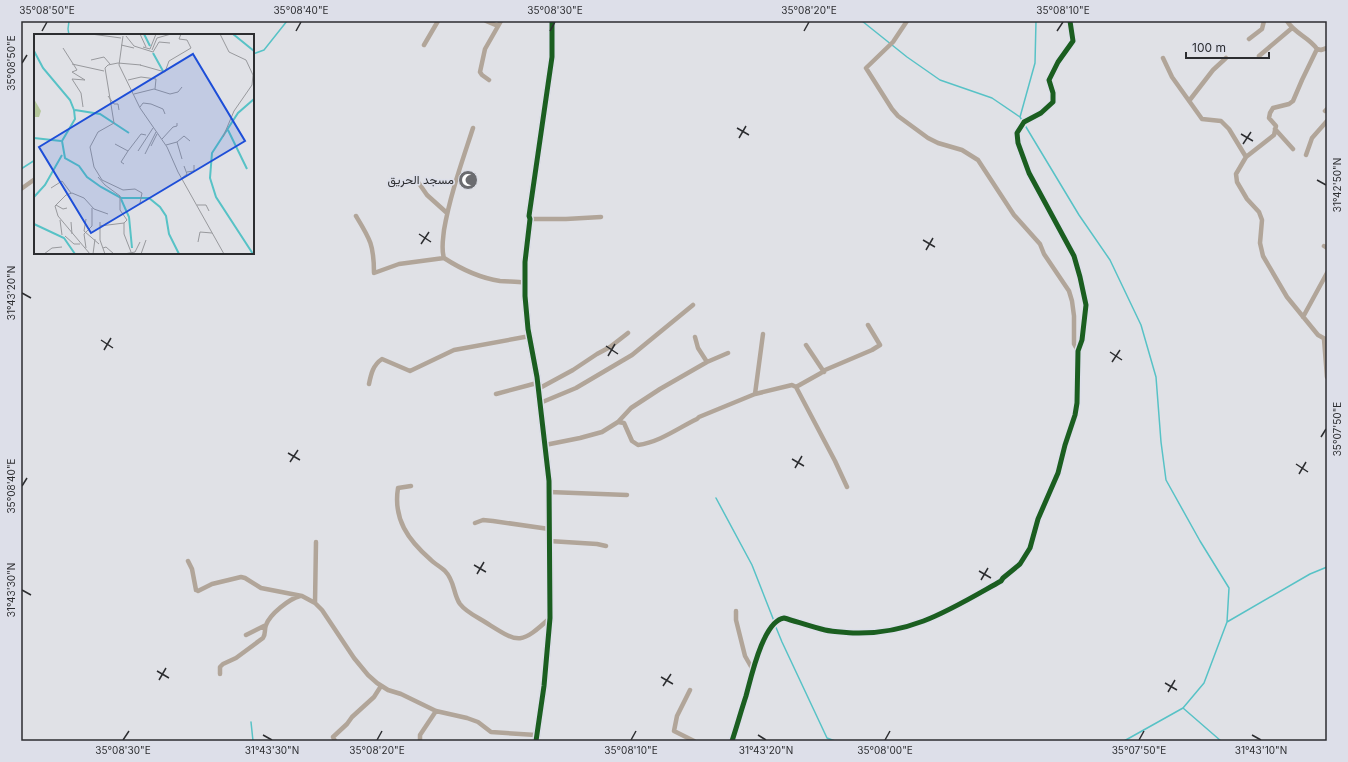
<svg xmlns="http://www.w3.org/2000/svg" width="1348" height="762" font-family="Inter,Vazirmatn,sans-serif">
  <rect width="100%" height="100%" fill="#e0e1e6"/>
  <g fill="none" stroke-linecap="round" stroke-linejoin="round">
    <!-- stream -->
    <path stroke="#57c2c6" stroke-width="1.5" d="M862 21 907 57 940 80 992 98 1020 117 1079 215 1110 260 1141 325 1156 377 1161 442 1166 480 1200 541 1229 588 1227 622 1204 683 1183 708 1124 741
      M69 35 68 29 69 21
      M253 54 264 50 287 21
      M1020 117 1035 63 1036 21
      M21 169 35 160
      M716 498 752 565 774 621
      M1227 622 1310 574 1327 567
      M775 625 782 642 827 738 835 741
      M1183 708 1221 741
      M251 722 253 741"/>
    <!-- street -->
    <path stroke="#b1a599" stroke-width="4.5" d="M486 21 498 26
      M907 21 893 42 866 68 892 109 898 116 928 138 938 143 962 150 978 160 1014 215 1040 244 1044 254 1069 291 1072 301 1074 316V344L1078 351
      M1287 21C1295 34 1309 37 1317 49
      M1249 39 1262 29 1264 21
      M424 45 438 21
      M1317 49 1302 80 1293 101 1289 104 1273 108 1270 113 1269 118 1276 126 1274 135 1246 157 1236 174 1237 182 1247 199 1259 212 1262 220 1260 243 1263 256 1287 297 1318 335 1327 340
      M1317 49 1321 50 1327 48
      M1259 56 1292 28
      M1163 58 1172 77 1202 119 1221 121 1229 129 1246 157
      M489 80 482 75 480 72 485 49 501 21
      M1189 101 1213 70 1226 58
      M1325 111 1327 109
      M473 128C462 162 450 195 444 230 443 240 441 249 444 258 461 269 480 278 500 281 509 282 517 281 525 283
      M1275 129 1293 149
      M1306 155 1312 138 1327 121
      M418 182 427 195 447 213
      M21 189 35 179
      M356 216C370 239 374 245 374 273L399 264 444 258
      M530 219H566L601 217
      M1324 246 1327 248
      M1303 317 1327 273
      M695 337 698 348 707 362
      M1324 339 1327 377
      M806 345 824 372
      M369 384C371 374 373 365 382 359L410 371 454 350 530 336
      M796 387 835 461 847 487
      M538 389 573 370 597 354 610 347 628 333
      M496 394 537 383
      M755 394 763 334
      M540 403 576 388 632 355 693 305
      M618 422 624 423 632 441 638 445C660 442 678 428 697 419L699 417 755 394 792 385 796 387 821 373 825 370 872 350 880 345 868 325
      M545 445 580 438 602 432 618 422 631 408 660 389 707 362 728 353
      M411 486 398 488C393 519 408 540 431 560 435 564 441 567 445 571 455 581 453 594 460 604 466 612 477 617 485 622 519 643 519 646 550 618
      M549 492 627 495
      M475 523 483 520 493 521 549 529
      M549 541 597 544 606 546
      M188 561 192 569 196 590
      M198 591 212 584 241 577 245 578 261 588 302 596 315 603 322 610 354 658 368 675 377 683 388 690 401 694 436 711 467 718 478 722 491 732 536 735
      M315 603 316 542
      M736 611V620L745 656 753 670
      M246 635 266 625
      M220 674V667L223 664 236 658 263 638C266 634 264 630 266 625 270 614 289 599 300 596
      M690 690 677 716 674 731 694 741
      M335 741 333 737 347 724 352 717 374 697 381 686
      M420 741V735L436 711
      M732 741C737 726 741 711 746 696 751 678 763 621 784 618 798 622 812 627 825 630 834 632 844 632 853 633 912 635 951 609 1001 581L1003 578 1020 564 1030 548 1038 519 1058 473 1065 445 1075 415 1077 403 1078 351 1082 340 1086 305 1080 277 1074 256 1029 173 1018 143 1017 133 1024 122 1041 113 1053 102V93L1049 80 1058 62 1073 41 1070 21"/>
    <!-- secondary -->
    <path stroke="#b0a295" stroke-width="7" d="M536 741 544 686 550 618 549 481 537 377 528 329 525 296V262L530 219 529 216 552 57V21"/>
    <defs>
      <path id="cycleway" d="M536 741 544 686 550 618 549 481 537 377 528 329 525 296V262L530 219 529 216 552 57V21
        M732 741C737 726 741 711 746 696 751 678 763 621 784 618 798 622 812 627 825 630 834 632 844 632 853 633 912 635 951 609 1001 581L1003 578 1020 564 1030 548 1038 519 1058 473 1065 445 1075 415 1077 403 1078 351 1082 340 1086 305 1080 277 1074 256 1029 173 1018 143 1017 133 1024 122 1041 113 1053 102V93L1049 80 1058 62 1073 41 1070 21"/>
    </defs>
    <!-- cycleway casing -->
    <use href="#cycleway" stroke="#dddfe9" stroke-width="8"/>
    <!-- cycleway -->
    <use href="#cycleway" stroke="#1b5e20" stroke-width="5"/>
  </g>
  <!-- ticks -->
  <path fill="none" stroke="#2c2d30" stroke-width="1.5" d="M42 31 47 22M296 31 301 22M550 31 555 22M804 31 809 22M1057 31 1063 22M22 63 27 55M737 128 749 135M1241 134 1253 141M739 138 746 126M1243 144 1251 132M1317 180 1326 185M419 234 431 242M923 240 935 247M421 244 429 232M926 250 933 238M22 293 31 298M101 340 113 348M606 346 618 354M104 350 111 338M1110 352 1122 360M608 356 615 344M1112 362 1120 350M1321 437 1326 429M288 453 300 460M792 459 804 466M290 462 298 450M1296 464 1308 472M795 468 802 456M1299 474 1306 462M22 486 27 478M474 565 486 572M979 571 991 578M477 574 484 562M981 580 988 568M22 590 31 595M157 671 169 678M661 677 673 684M159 680 166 668M1165 683 1177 690M663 686 671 674M1168 692 1175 680M263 735 272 740M758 735 766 740M1252 735 1261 740M123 740 129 731M377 740 382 731M631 740 636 731M885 740 890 731M1139 740 1144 731"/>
  <!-- icons -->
  <defs>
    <symbol id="mosque-disc" viewBox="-11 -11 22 22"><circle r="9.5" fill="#6b6c70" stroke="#dddfe9"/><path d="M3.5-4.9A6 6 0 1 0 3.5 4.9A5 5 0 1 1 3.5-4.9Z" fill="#fff"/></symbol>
  </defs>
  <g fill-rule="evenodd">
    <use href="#mosque-disc" x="457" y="169" width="22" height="22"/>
  </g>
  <g text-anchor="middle" stroke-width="3.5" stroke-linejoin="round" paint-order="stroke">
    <!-- poi labels -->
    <g font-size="12" fill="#2c2d30" stroke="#dddfe9" text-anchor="end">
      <text x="454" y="184">مسجد الحريق</text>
    </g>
  </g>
  <!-- overview -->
  <g transform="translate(34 34)">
    <rect width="220" height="220" fill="#e0e1e6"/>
    <path d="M0 65 7 77 5 83H0Z" fill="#b5c79c"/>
    <path fill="none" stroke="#57c2c6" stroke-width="2" d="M110 0 116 12M199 0 220 17M0 17 9 34 36 66 40 76 41 85 28 107 31 124 45 132 53 143 67 153 87 164H115L126 173 132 182 135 200 145 220M119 19 129 37M41 76 66 80 95 99M194 96 213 135M0 104 27 107M0 163 11 151 28 121M87 165 95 183 98 214M0 190 30 204 41 220M219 220 182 163 176 144 178 119 204 79 220 65"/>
    <path fill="none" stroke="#98999d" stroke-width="1" d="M57 0 87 4M106 0 112 13M186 0 195 18 212 26 219 41 218 51 200 77 189 103M89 2 85 31 106 74 133 113 144 138 190 220M92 2 100 12 119 18 125 8 136 9M87 11 100 14M109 13 116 15 122 0M29 14 43 36 38 38 51 46 38 45 47 59 49 73M118 16 123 4 137 0M57 26 70 23 76 30M38 30 70 37M106 31 131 38 135 27 157 14 153 6 145 5 147 0M94 46 107 43 122 45 121 55M100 60 120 55 136 60 144 58 148 53M74 62 80 70H84L85 76M106 73 109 69 117 70 129 75 131 80M128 105 139 93 143 92V89M143 108 148 125M81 110 94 117M132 111 143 108 150 102 156 107M117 112 123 100M104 117 119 94M111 120 122 98M90 130 87 128 94 117 107 100 112 101M153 138 160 137V131M64 143 71 151 86 162V176L93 186 90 189V200L97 218M148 144 153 140 150 132M17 154 28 147 37 159M106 169 108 159 101 155 89 156 68 146 60 133 56 113 64 98 80 89 71 34 74 31 84 29 107 31M22 171 29 175 33 174M163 171H172L175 177M26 186 28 201M37 188 38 200M66 188V206L71 220M58 192V174M66 192 90 189M50 197 65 210M50 197 52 185M31 202 40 210H46M164 208 166 198 178 199M52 214 50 200 58 192M69 214 72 213 80 220M10 220 18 214 28 213M56 220 24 182 21 172 32 161 38 159 50 164 60 175 74 180M59 220 61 205M90 220 101 218 106 208M107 220 112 206"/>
    <path fill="#1d4ed8" fill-opacity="0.15" stroke="#1d4ed8" stroke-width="2" d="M159 20 211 107 57 199 5 113Z"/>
    <rect width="220" height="220" fill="none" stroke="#2c2d30" stroke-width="2"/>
  </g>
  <!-- border -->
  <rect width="1348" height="762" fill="none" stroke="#dddfe9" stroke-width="44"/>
  <!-- scale -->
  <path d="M1186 52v6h83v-6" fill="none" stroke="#2c2d30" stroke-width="2"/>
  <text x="1192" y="52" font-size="12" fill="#2c2d30" stroke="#dddfe9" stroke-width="3" paint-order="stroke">100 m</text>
  <rect x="22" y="22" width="1304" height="718" fill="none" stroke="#2c2d30" stroke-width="1.5"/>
  <g font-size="10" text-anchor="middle" fill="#2c2d30">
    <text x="47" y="14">35°08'50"E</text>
    <text x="301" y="14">35°08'40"E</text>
    <text x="555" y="14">35°08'30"E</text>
    <text x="809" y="14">35°08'20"E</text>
    <text x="1063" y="14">35°08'10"E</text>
    <text transform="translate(11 63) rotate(-90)" y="4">35°08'50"E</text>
    <text transform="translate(1337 185) rotate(-90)" y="4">31°42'50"N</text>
    <text transform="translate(11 293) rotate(-90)" y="4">31°43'20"N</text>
    <text transform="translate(1337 429) rotate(-90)" y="4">35°07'50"E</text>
    <text transform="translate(11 486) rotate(-90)" y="4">35°08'40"E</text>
    <text transform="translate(11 590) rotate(-90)" y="4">31°43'30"N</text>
    <text x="123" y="754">35°08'30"E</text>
    <text x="272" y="754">31°43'30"N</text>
    <text x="377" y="754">35°08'20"E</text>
    <text x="631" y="754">35°08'10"E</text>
    <text x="766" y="754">31°43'20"N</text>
    <text x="885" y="754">35°08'00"E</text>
    <text x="1139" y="754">35°07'50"E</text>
    <text x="1261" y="754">31°43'10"N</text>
  </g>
</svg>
